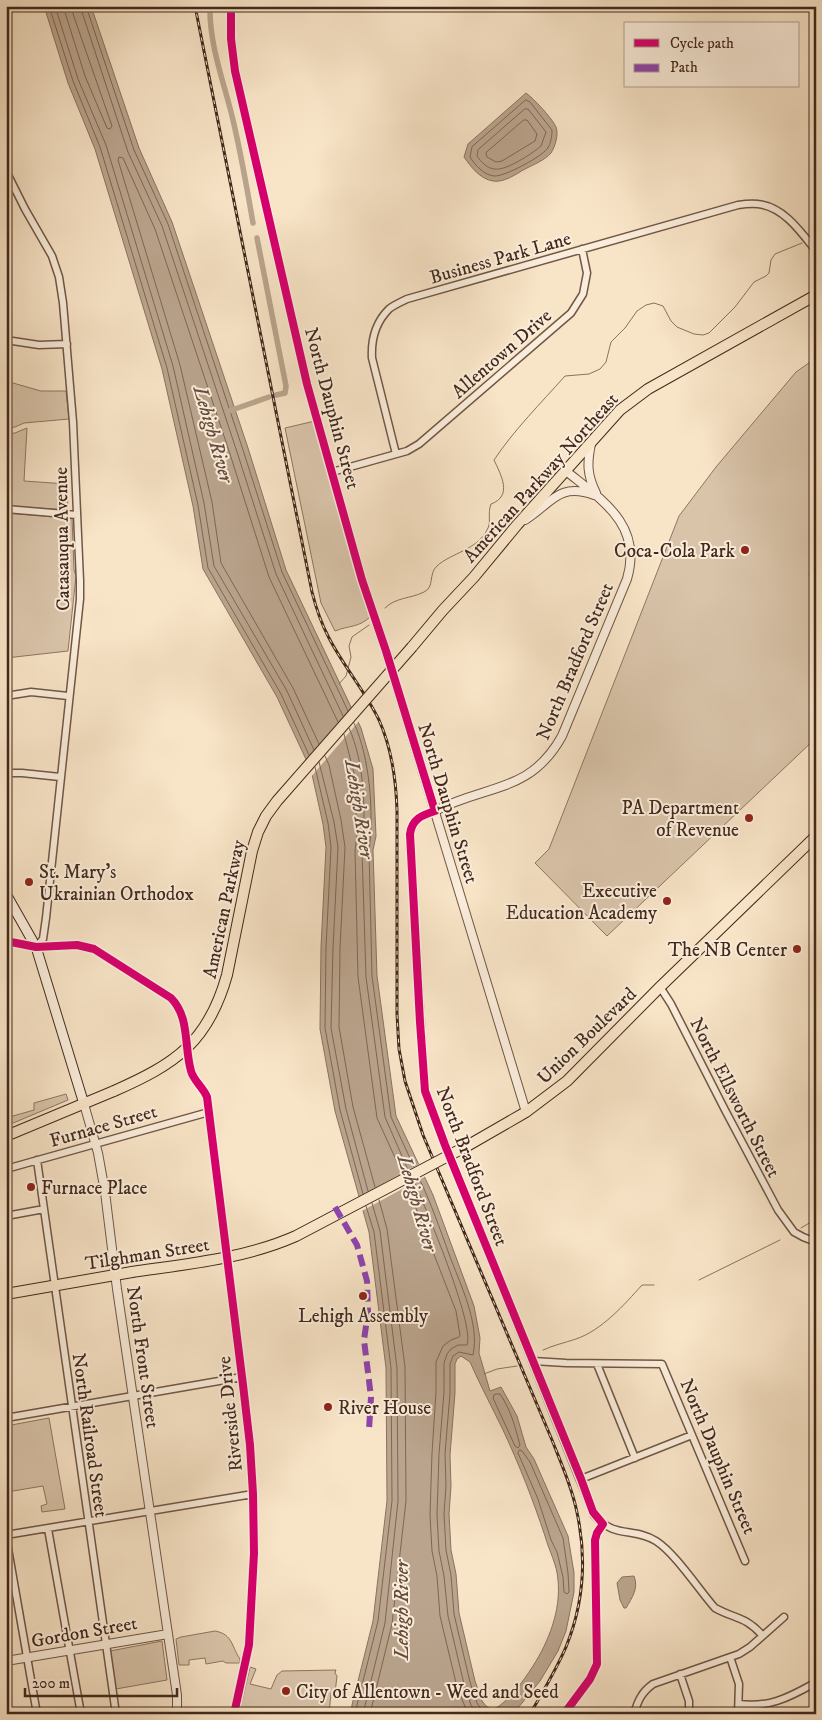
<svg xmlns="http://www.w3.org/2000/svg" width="822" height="1720" font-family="'IM FELL DW Pica',serif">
  <rect width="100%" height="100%" fill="#f8e4c7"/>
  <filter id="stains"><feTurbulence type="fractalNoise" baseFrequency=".004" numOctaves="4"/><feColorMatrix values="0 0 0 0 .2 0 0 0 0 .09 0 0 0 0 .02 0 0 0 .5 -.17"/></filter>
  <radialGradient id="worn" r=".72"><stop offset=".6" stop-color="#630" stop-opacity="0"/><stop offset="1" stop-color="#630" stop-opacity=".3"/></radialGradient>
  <!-- green -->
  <path fill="#d9c4aa" stroke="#8e7662" d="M816 358V738L607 936 535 863 549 849 679 516 716 467 796 372Z
    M6 381 41 391H66L69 419 24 423 15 427 6 428Z
    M315 421 371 616C359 628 350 625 335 631L321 603 285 428Z
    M27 428 24 481 67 484 68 510 6 506V434L15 433Z
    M6 513 72 518 74 570 76 576 68 651 6 658Z
    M66 1094 68 1100 6 1126V1118L34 1110V1103Z
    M49 1418 65 1509 42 1512 41 1506 47 1504 43 1486 7 1492 6 1426Z
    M215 1631C233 1634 232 1648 240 1659V1663H226L223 1661 206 1664 205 1658 189 1660V1665H179L176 1639 181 1637Z
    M162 1641 167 1680 116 1689 110 1651Z
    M250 1667 256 1669 250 1684 271 1689 277 1675 282 1671 336 1670 335 1673 337 1676 335 1693H331L329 1714H239Z"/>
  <!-- water -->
  <path fill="#baa48d" stroke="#8a725f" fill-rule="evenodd" d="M44 6H91L139 148 172 222 248 448 286 570 361 728 373 769 376 836 373 850 377 976 396 1116 433 1195 474 1306 480 1338 479 1353 490 1391 501 1387 517 1416 526 1447 534 1459 568 1536 574 1573V1592L566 1631 558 1651 540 1681 513 1714H351L352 1705 373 1621 387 1501 386 1368 369 1232 335 1111 320 1029 321 947 326 847 323 824 311 770 277 697 203 569 193 506 162 369 95 149 68 83ZM461 1356 470 1362C480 1385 492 1407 503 1430 519 1464 533 1500 545 1536 549 1551 557 1564 558 1580 561 1610 549 1641 533 1666 522 1683 510 1700 493 1710L486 1706 482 1701 475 1681 459 1613 456 1574 451 1550 449 1514 451 1486 450 1455 455 1393V1364L457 1359Z
    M526 93C534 99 552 118 556 127 559 134 555 147 551 153 545 160 533 165 525 169 516 174 504 183 493 181 480 179 471 167 464 157L468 144Z
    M634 1576C639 1588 632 1598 626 1608H624L620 1600 617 1583 622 1577Z"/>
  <!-- pier -->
  <path fill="#f8e4c7" d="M354 706 360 720 310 778 308 771Z
    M421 1163 426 1176 360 1212 356 1198Z"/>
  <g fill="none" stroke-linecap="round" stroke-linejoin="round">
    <!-- shore -->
    <path stroke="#7e6654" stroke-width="1" d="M49 6 73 81 100 147 167 368 198 505 208 568 281 694 309 755
      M55 6 78 79 106 145 173 366 204 503 214 566 287 691 314 750
      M63 6 85 76 107 128 110 129 112 126 73 14 72 6
      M80 6 128 152 162 226 237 452 276 574 343 716
      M86 6 134 150 168 224 243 450 282 572 348 711
      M526 100 530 102 552 130C552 136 551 144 547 149 541 157 504 177 494 176 484 175 475 165 470 157L472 147Z
      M525 109H528L546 132 541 146C533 153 506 171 495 169 488 169 481 162 477 156L478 150Z
      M524 120H527L537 134 535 141 502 161 496 162 487 157 486 153Z
      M354 723C370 758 374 813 369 851L372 976 391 1117 414 1167
      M349 728C365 763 366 814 362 851L366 977 385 1117 408 1170
      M344 734 354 773 357 835 355 851 358 977 377 1118 402 1173
      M319 744 293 688 221 563 212 502 180 365 118 160 119 157 123 158 155 229 230 454 269 577 338 722
      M325 756 329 765 341 820 345 847 340 948 339 1027 353 1107 375 1187
      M319 762 334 822 338 847 333 948 331 1028 346 1109 368 1191
      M315 767 328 823 331 847 326 948 325 1028 340 1110 363 1194
      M419 1178C431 1203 440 1229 449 1254 460 1284 480 1323 473 1355L459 1352 453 1356 450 1364V1393L445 1454 446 1486 444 1514 446 1550 451 1575 454 1614 470 1682 477 1703 482 1710 488 1714
      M414 1181C425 1207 475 1324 467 1345H458L451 1349 447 1354 444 1363V1392L439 1454 437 1515 439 1551 444 1576 448 1616 464 1684 471 1705 477 1714
      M407 1185 456 1311 460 1335 459 1337 451 1340 443 1346 436 1362V1392L432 1453 430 1515 432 1551 437 1576 440 1616 457 1687 468 1714
      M497 1394H500C511 1410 515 1427 520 1445L518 1448 515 1446 493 1398 494 1395Z
      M520 1450 522 1451 530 1462 563 1538 568 1573 569 1592 567 1594 564 1592 563 1577 557 1552 551 1540 538 1499 518 1453Z
      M356 1714 357 1705 378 1621 392 1501 391 1368 374 1232 366 1206
      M363 1714 385 1623 398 1501 397 1368 380 1231 372 1203
      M370 1714 392 1624 406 1501 405 1367 387 1229 379 1200"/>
    <!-- stream -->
    <path stroke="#8a725f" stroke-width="1" d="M813 237 816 235
      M385 608C396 597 410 599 424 592 435 587 428 574 437 566 451 553 477 550 487 530 492 522 487 515 491 504 513 496 501 475 494 460 514 430 541 403 565 376L589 374 600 369 606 362 611 342 625 328 637 311 646 305 654 303 663 306 671 321 677 327 694 334 703 335 709 333 735 307 754 282 766 276 769 273 771 260 775 254 802 243
      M339 684 346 676 351 657 349 646 352 637 369 625
      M801 1228 816 1219
      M699 1280 780 1240
      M543 1350C554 1345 564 1343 576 1339 602 1330 624 1305 642 1285H654
      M484 1374 497 1369 517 1366"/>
    <!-- canal -->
    <path stroke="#baa48d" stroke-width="5.5" d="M210 6C209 45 224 82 233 120 241 154 247 188 253 223
      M257 238 286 386 285 393 276 395
      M229 411 269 397"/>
    <defs>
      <path id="minor" d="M6 171 25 209 52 256 59 277 63 303 73 422 80 581V599L46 918 43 939 36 947
        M6 340 39 345 67 344
        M396 454 372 358C371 340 375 323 389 309 394 305 401 302 407 299L738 205C744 204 751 203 758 204 784 207 801 232 816 251
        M332 472 407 451 419 444 571 313 583 294 587 273 582 249
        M6 509 77 515
        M816 562 814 575H816
        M6 696 31 692 68 696
        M6 773H22L60 777
        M435 811C416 817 410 822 410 843L425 1091 445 1145 594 1515C614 1539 634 1527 656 1541 676 1554 699 1590 715 1608 735 1619 745 1616 762 1635
        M6 941 36 947 77 945 94 949 171 998C190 1017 184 1047 191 1071 193 1080 203 1087 207 1097L243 1385 250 1445 253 1494 254 1553 249 1645 234 1714
        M660 987 671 1004 725 1110 778 1210 794 1232 803 1237 816 1242
        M37 1160 116 1714
        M6 1169 209 1112
        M6 1216 44 1209
        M533 1361 566 1363 662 1364 745 1561
        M597 1364 635 1458
        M6 1418 242 1377
        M581 1479 692 1435
        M48 1529 81 1714
        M6 1535 253 1494
        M6 1537 37 1714
        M730 1657 739 1684 738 1714
        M680 1674 689 1701V1714
        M739 1704C768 1708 788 1698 813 1684
        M634 1714C638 1700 642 1692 653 1684L739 1654 750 1647 784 1617"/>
      <path id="tertiary" d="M231 6V39L235 71 307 384 362 580 386 651 526 1112
        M591 444C587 463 587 475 596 493
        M525 520C551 504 558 482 594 495
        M435 811C486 784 530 794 562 736L627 579C643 525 602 500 566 471
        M84 1104 98 1153 105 1192 117 1289 177 1695V1714
        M6 1661 168 1634"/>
      <path id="secondary" d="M6 894 36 947 84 1104"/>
      <path id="primary" d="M412 647 443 610 474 577 517 525 620 410 648 389 816 295
        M6 1136 114 1091
        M467 1146 526 1112 567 1081 660 987 816 836
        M6 1294 132 1272"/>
    </defs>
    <!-- minor casing -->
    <use href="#minor" stroke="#705746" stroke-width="9"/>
    <!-- tertiary casing -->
    <use href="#tertiary" stroke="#705746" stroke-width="10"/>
    <!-- secondary casing -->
    <use href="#secondary" stroke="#43281b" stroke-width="11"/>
    <!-- primary casing -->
    <use href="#primary" stroke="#43281b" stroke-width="12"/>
    <!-- minor -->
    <use href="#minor" stroke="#faeddb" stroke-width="6"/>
    <!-- tertiary -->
    <use href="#tertiary" stroke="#faeddb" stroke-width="8"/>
    <!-- secondary -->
    <use href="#secondary" stroke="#faeddb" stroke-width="9"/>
    <!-- primary -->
    <use href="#primary" stroke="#f8e4c7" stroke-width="10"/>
    <defs>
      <path id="rail" d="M195 6 312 592C316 608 321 623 329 638 344 667 365 691 379 720 392 749 396 779 397 810V1014L399 1049 405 1081 423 1135 552 1440C561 1463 571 1485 576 1508 587 1555 584 1603 566 1647 556 1670 543 1692 530 1714"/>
    </defs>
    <!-- rail casing -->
    <use href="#rail" stroke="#43281b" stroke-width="3"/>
    <!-- rail -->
    <use href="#rail" stroke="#faeddb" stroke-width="1" stroke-dasharray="4" stroke-linecap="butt"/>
    <defs>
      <path id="primary-bridge" d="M114 1091C175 1064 208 1043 227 975L252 851 258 832 266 816 277 801 412 647
        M132 1272C187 1264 244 1259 296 1236L467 1146"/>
    </defs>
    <!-- primary-bridge casing -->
    <use href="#primary-bridge" stroke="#43281b" stroke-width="12" stroke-linecap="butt"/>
    <!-- primary-bridge -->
    <use href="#primary-bridge" stroke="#f8e4c7" stroke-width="10"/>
    <!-- quiet -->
    <path stroke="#8e44ad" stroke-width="6" stroke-dasharray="12 6" stroke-linecap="butt" d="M335 1207 357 1245 367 1281 368 1312 364 1340 371 1397 369 1430"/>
    <defs>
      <path id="cycleway" d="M231 6V39L235 71 307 384 362 580 386 651 435 811C422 815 412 819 410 834L420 1022 425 1091 445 1145 581 1479 593 1512 603 1524 597 1533 595 1540 597 1664 590 1679 564 1714
        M6 941 36 947 77 945 94 949 171 998C190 1017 184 1047 191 1071 193 1080 203 1087 207 1097L243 1385 250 1445 253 1494 254 1553 249 1645 234 1714"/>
    </defs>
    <!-- cycleway casing -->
    <use href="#cycleway" stroke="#faeddb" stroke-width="11"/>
    <!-- cycleway -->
    <use href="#cycleway" stroke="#d6006c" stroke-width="8"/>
  </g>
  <!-- markers -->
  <g fill="#8f2418" stroke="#faeddb" stroke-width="2">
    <circle cx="745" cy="550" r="5"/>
    <circle cx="749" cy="818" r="5"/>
    <circle cx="29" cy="882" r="5"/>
    <circle cx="667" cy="901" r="5"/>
    <circle cx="797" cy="949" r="5"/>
    <circle cx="31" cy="1187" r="5"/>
    <circle cx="363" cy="1296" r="5"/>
    <circle cx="328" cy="1407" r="5"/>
    <circle cx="286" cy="1691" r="5"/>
  </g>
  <g text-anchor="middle" stroke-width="4" stroke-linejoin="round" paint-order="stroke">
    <!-- street labels -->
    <g font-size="19" fill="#43281b" stroke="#faeddb">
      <text transform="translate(500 257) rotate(-16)" y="7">Business Park Lane</text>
      <text transform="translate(501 353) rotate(-41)" y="7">Allentown Drive</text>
      <text transform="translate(333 408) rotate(75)" y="7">North Dauphin Street</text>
      <text transform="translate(540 477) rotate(-48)" y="7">American Parkway Northeast</text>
      <text transform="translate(61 539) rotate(-91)" y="7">Catasauqua Avenue</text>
      <text transform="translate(574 661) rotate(-67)" y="7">North Bradford Street</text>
      <text transform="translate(449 803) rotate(73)" y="7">North Dauphin Street</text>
      <text transform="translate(223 909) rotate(-78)" y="7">American Parkway</text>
      <text transform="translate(586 1035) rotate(-44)" y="7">Union Boulevard</text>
      <text transform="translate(736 1097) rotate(63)" y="7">North Ellsworth Street</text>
      <text transform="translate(103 1125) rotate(-16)" y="7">Furnace Street</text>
      <text transform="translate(473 1166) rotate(69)" y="7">North Bradford Street</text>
      <text transform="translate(147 1253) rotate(-9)" y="7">Tilghman Street</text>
      <text transform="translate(144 1357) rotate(82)" y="7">North Front Street</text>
      <text transform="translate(229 1414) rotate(-96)" y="7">Riverside Drive</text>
      <text transform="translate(91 1435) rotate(82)" y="7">North Railroad Street</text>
      <text transform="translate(719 1456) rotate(67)" y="7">North Dauphin Street</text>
      <text transform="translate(84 1631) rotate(-10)" y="7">Gordon Street</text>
    </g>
    <!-- poi labels -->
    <g font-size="19" fill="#43281b" stroke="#faeddb" text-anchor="end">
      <text x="735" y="557">Coca-Cola Park</text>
      <text x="739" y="814">PA Department<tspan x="739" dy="22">of Revenue</tspan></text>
      <text x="39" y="878" text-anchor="start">St. Mary's<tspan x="39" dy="22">Ukrainian Orthodox</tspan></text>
      <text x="657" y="897">Executive<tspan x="657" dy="22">Education Academy</tspan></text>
      <text x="787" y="956">The NB Center</text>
      <text x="41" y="1194" text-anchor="start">Furnace Place</text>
      <text x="363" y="1322" text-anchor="middle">Lehigh Assembly</text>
      <text x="338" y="1414" text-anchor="start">River House</text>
      <text x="296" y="1698" text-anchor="start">City of Allentown - Weed and Seed</text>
    </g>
    <!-- water labels -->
    <g font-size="20" font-style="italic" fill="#674d3d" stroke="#faeddb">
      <text transform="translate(214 434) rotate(74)" y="7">Lehigh River</text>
      <text transform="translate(360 809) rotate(81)" y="7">Lehigh River</text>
      <text transform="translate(418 1203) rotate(74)" y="7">Lehigh River</text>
      <text transform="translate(401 1610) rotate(-90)" y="7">Lehigh River</text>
    </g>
  </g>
  <!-- margin -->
  <rect width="822" height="1720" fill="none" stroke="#f8e4c7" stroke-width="25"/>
  <rect x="8" y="8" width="807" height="1705" fill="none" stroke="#43281b" stroke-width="2.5"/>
  <rect x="12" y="12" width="797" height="1695" fill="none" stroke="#43281b"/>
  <!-- legend -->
  <rect x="624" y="22" width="175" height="65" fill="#faeddb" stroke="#b19e8e"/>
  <rect x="634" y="39" width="25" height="8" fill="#d6006c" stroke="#b19e8e"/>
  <text x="670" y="48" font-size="15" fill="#43281b">Cycle path</text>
  <rect x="634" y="64" width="25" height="8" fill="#8e44ad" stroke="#b19e8e"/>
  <text x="670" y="72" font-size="15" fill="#43281b">Path</text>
  <!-- scale -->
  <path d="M25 1688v8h152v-8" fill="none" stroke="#43281b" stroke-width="2.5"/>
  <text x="32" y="1688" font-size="15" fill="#43281b" stroke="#faeddb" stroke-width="4" paint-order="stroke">200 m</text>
  <rect width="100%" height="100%" filter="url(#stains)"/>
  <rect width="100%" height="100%" fill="url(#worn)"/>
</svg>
